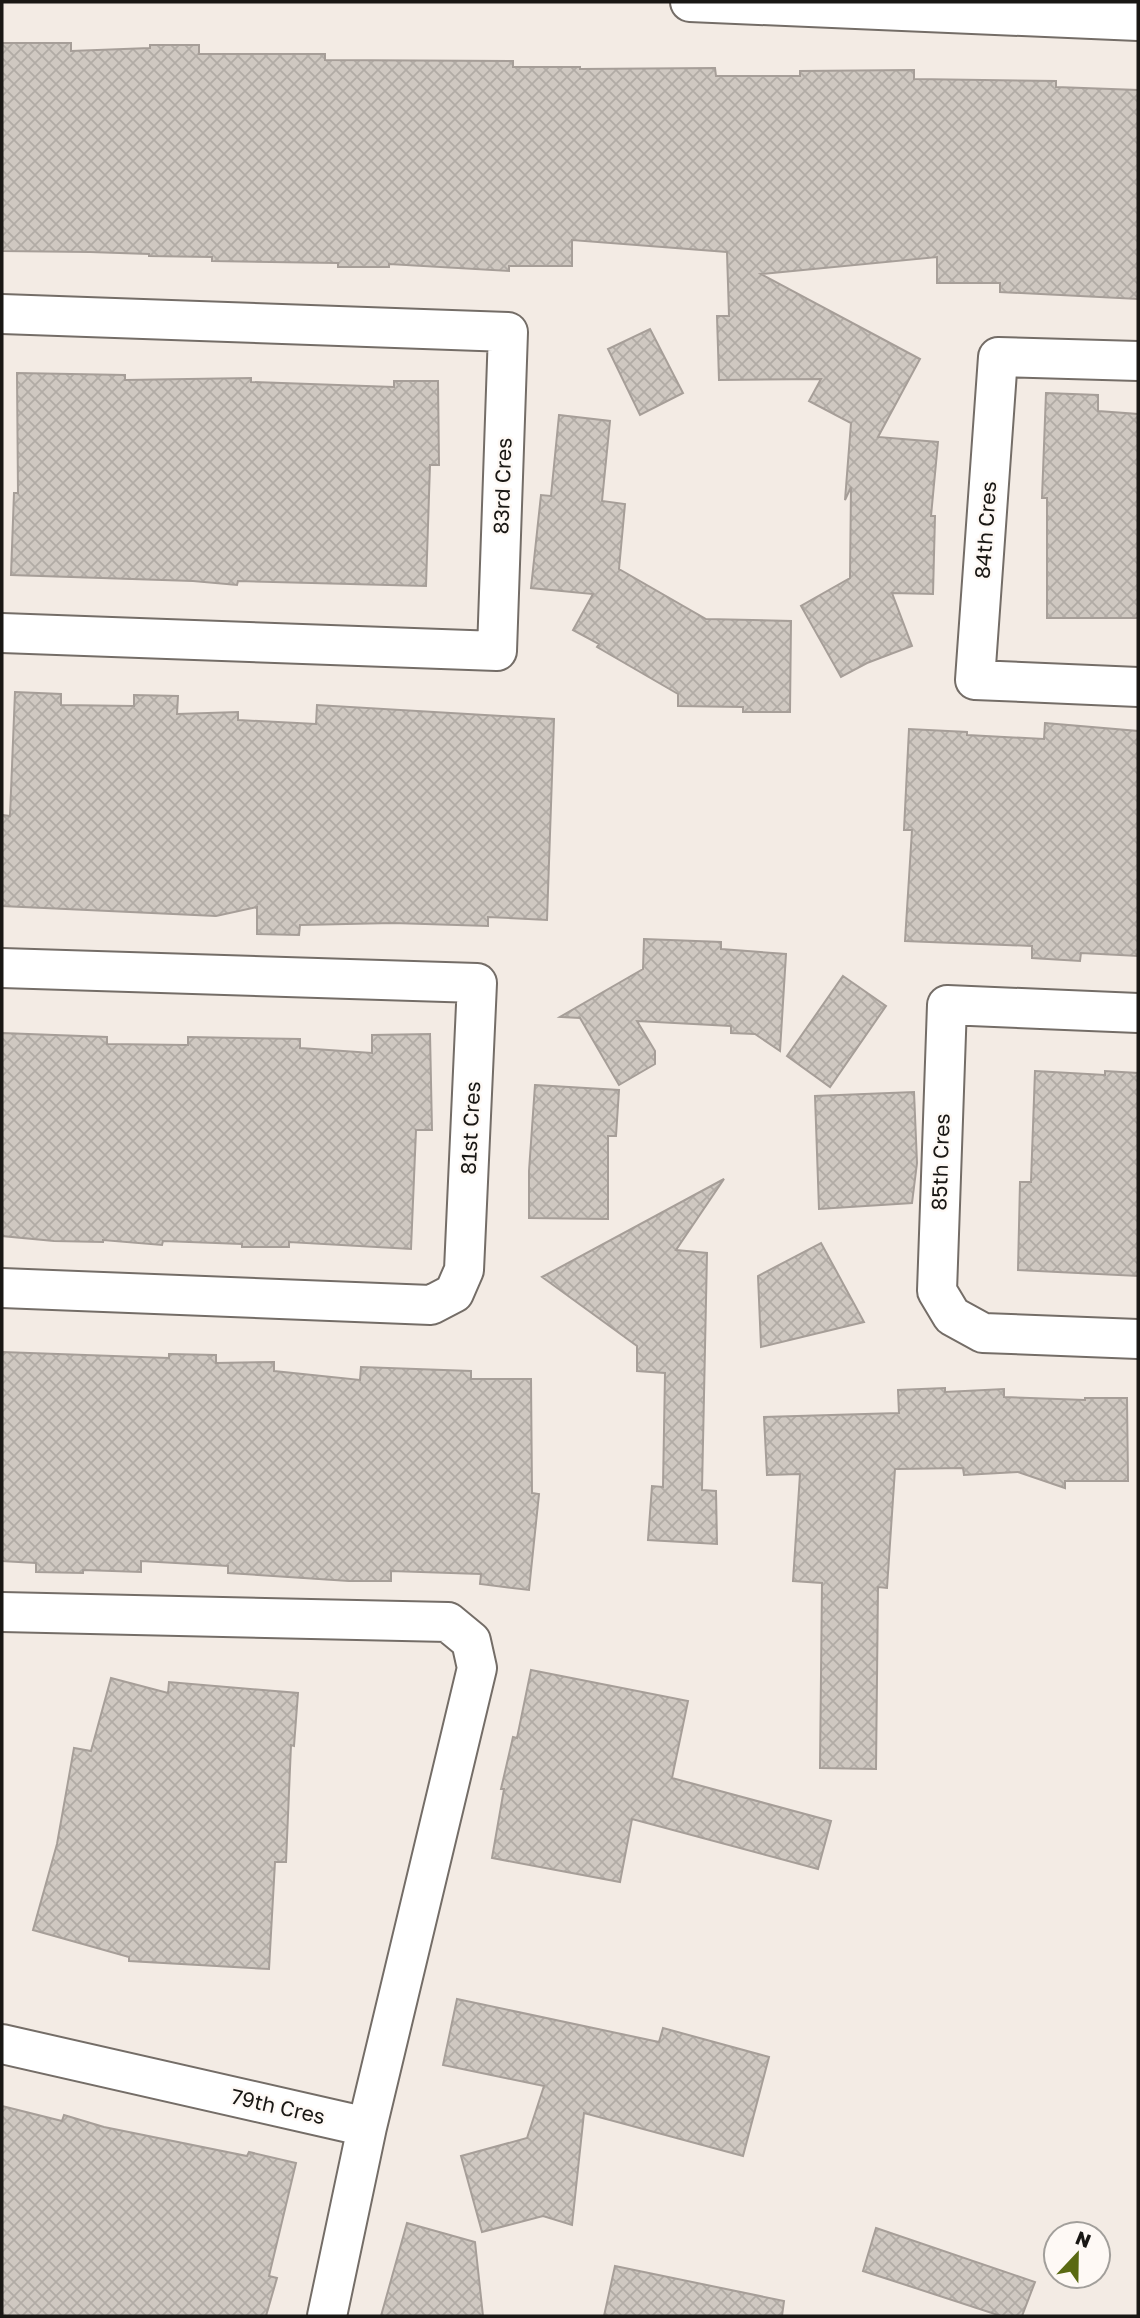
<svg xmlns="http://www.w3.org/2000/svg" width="1140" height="2318" font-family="'Golos Text',sans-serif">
  <defs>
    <pattern id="building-cross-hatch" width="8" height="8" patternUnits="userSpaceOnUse" patternTransform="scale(1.75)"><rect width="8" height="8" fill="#cfc8c1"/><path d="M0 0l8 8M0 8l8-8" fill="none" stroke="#b1aba5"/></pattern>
  </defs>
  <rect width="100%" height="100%" fill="#f3ebe4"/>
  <!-- building -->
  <path fill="url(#building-cross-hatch)" stroke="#a69e98" stroke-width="2" d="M2 43H71V51L150 48V45H199V54H325V60L513 61V67H580V69L715 68 716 76H800V71L914 70V79L1056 81V87L1138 90V299L1000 292V283H937V257L761 274 920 359 878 437 938 442 931 516H935L933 594 892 593 912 646 867 663 841 677 801 606 850 578 851 487 845 500 851 423 809 401 821 379 719 380 717 316H729L727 252 572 240V266H509V271L389 264V267H338V263L212 261V257L149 256V254L90 252 2 251Z
    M650 329 683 393 640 415 608 349Z
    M17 373 125 375V380L251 378V382L394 387V381H438L439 465H430L426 586 238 581 237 585 193 581 11 575 14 493H18Z
    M1046 393 1098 395V411L1138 414V618H1047V498H1042Z
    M559 415 610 421 602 501 625 504 619 569 706 619 791 621 790 712H743V707L678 706V694L597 647 599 644 573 630 593 594 531 588 541 495 551 496Z
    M15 692 61 694V705L134 706V695L178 696 177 714 238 712V720L316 724 317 705 554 719 547 920 488 917V926L393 923 300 925 299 935 257 934V907L216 916 2 906V815L10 816Z
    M1045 723 1138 731V956L1081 953 1080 961 1032 958V946L905 941 912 830H904L909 729 967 732V735L1044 739Z
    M644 939 721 942V949L786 954 780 1051 755 1034 731 1033V1026L637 1021 655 1051V1064L619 1085 580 1018 560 1017 643 969Z
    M843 976 886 1006 830 1087 787 1056Z
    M2 1033 107 1037V1044L188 1045V1037L300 1039V1048L372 1053V1035L430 1034 432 1130H416L411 1249 289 1242V1247H242V1244L163 1241 162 1245 103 1240V1242L54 1241 2 1236Z
    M1035 1071 1105 1075V1071L1138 1073V1276L1018 1270 1020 1182H1031Z
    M535 1085 619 1090 616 1136H608V1219L529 1218V1171Z
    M914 1092 917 1163 912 1203 819 1209 815 1096Z
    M724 1179 676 1250 707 1253 702 1490 716 1491 717 1544 648 1540 652 1486 663 1487 665 1373 637 1371V1346L542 1277Z
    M821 1243 864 1322 761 1347 758 1276Z
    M2 1352 169 1358V1354L216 1355V1363L274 1362V1371L360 1380 361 1367 471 1371V1379H531L532 1493 539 1494 529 1590 480 1584 481 1574 391 1571V1581H349L228 1573V1566L141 1561V1572L83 1570V1573L36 1572V1563L2 1561Z
    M945 1388V1392L1004 1389V1397L1085 1400V1398H1127L1128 1481H1065V1488L1018 1472 964 1475 963 1468 895 1469 887 1588 878 1587 876 1769 820 1768 822 1583 793 1581 800 1474 767 1475 764 1417 899 1413 898 1390Z
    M531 1670 688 1701 672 1778 831 1821 818 1869 632 1819 620 1882 492 1858 504 1789H501L513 1737 517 1738Z
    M111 1678 168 1693 169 1682 298 1693 294 1746 291 1745 286 1862H275L269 1969 129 1961V1957L33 1930 57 1844 74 1748 91 1751Z
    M457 1999 659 2042 663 2028 769 2057 743 2156 584 2113 572 2225 543 2216 482 2232 461 2156 527 2138 544 2086 443 2065Z
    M2 2106 62 2121 64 2115 104 2127 247 2156 249 2152 296 2163 269 2276 277 2278 266 2316H2Z
    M407 2223 475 2242 483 2316H381Z
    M876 2228 1035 2282 1022 2316H1001L863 2271Z
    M615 2266 784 2301 782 2316H604Z"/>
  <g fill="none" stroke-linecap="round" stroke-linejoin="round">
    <defs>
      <path id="street" d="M690 2 1138 21
        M2 314 508 332 497 651 2 633
        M1138 361 998 357 975 680 1138 687
        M2 968 477 983 464 1270 454 1293 431 1305 2 1288
        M1138 1013 947 1005 937 1291 952 1316 983 1333 1138 1339
        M2 1612 448 1622 471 1641 477 1668 367 2127
        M2 2044 367 2127 327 2316"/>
    </defs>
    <!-- street casing -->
    <use href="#street" stroke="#746d67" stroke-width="42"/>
    <!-- street -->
    <use href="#street" stroke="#fff" stroke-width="38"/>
  </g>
  <g text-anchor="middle" stroke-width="5" stroke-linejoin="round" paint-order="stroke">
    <!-- street labels -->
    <g font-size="21" fill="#191714" stroke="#fef9f5">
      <text transform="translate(503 486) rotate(-88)" y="7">83rd Cres</text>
      <text transform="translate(986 530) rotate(-86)" y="7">84th Cres</text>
      <text transform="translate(471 1128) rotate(-87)" y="7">81st Cres</text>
      <text transform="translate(941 1162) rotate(-88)" y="7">85th Cres</text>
      <text transform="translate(278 2107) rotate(13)" y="7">79th Cres</text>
    </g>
  </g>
  <!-- border -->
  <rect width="1140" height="2318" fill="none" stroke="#191714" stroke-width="7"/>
  <!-- north arrow -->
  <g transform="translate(1077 2255) rotate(22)"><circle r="33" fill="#fef9f5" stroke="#a29f9b" stroke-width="2"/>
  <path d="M0-5L12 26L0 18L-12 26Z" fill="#5a6912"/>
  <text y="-10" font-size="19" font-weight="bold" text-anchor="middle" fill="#191714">N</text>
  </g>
</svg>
